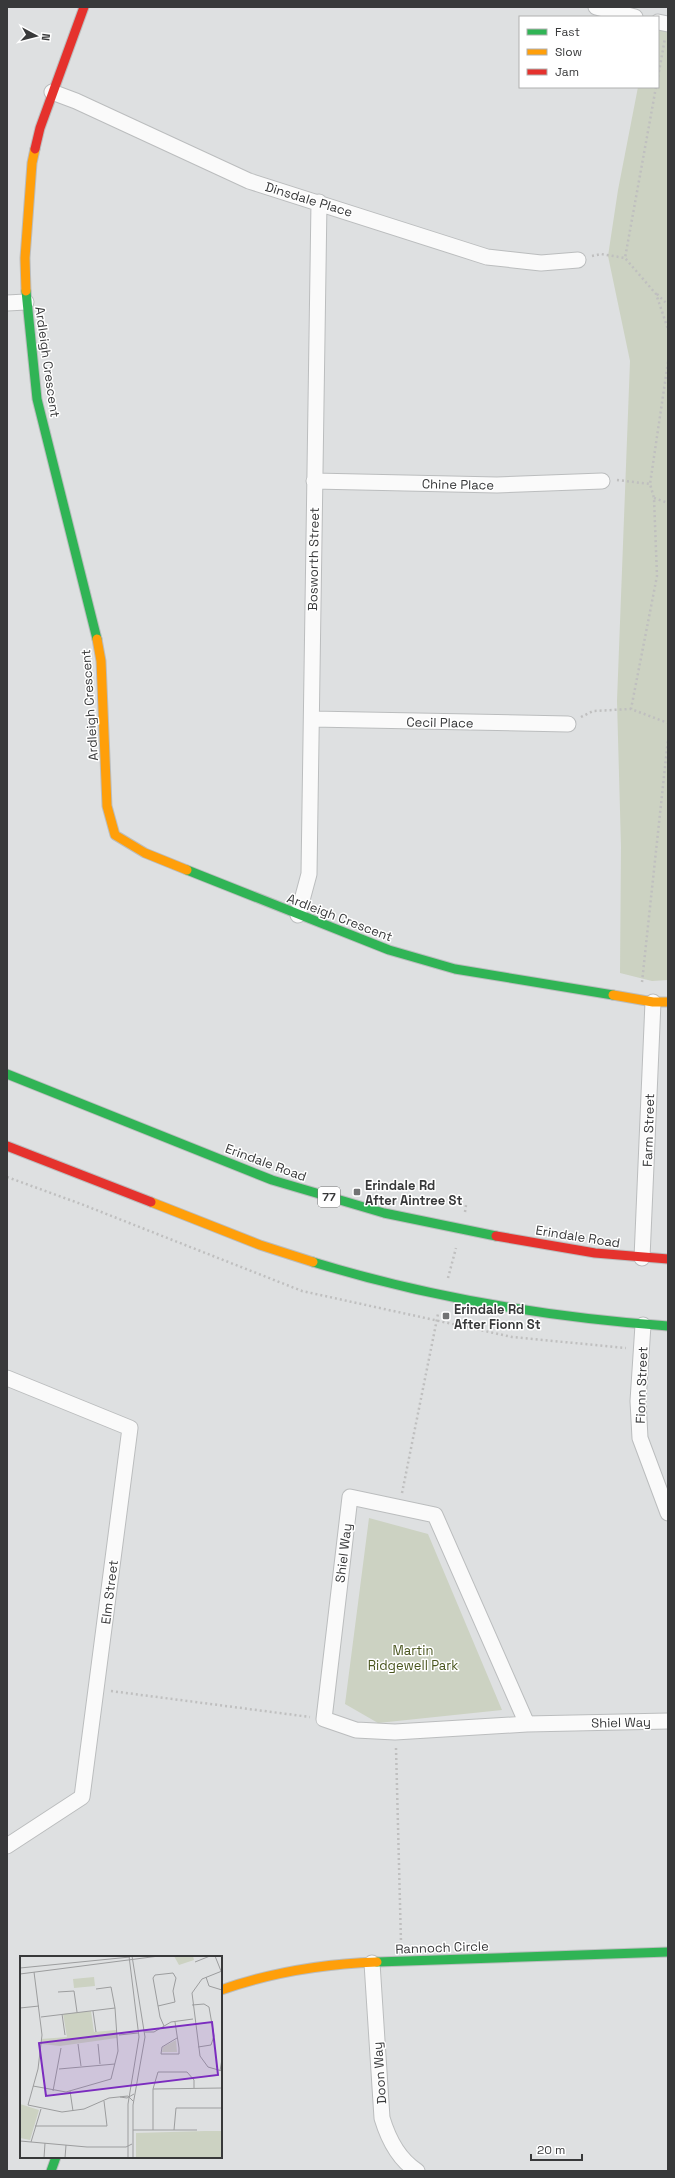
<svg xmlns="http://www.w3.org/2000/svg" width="675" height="2178" font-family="'Space Grotesk',sans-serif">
  <rect width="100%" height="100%" fill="#dee0e1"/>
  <!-- green -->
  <path fill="#ccd2c2" d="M658 22 668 24V980L652 981 620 973 621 847 617 701 630 361 608 256 618 190 638 87H658Z
    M369 1518 428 1534 502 1710 378 1723 345 1704Z"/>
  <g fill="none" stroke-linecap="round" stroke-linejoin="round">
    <defs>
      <path id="street" d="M596 7 635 17
        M658 22 668 24
        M52 92 76 101 249 181 487 257 541 263 578 260
        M7 303 26 302
        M314 481 497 485 602 481
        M312 719 568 724
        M298 915 309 874 319 202
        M642 1258 653 1002
        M643 1325 638 1401 640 1438 668 1513
        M7 1378 130 1428 82 1797 7 1846
        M527 1724 435 1515 350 1497 324 1719 356 1730 395 1732 527 1724 668 1721
        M372 1963 382 2118C388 2138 398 2159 417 2171"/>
      <path id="fast" d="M26 291 37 399 97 639
        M187 870 389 950 455 969 613 995
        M7 1074 272 1180 384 1213 496 1236
        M313 1262C430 1298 546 1317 668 1326
        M377 1962 668 1952
        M51 2171 56 2157"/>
      <path id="slow" d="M26 291 25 258 32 163 35 149
        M97 639 101 661 107 806 115 835 145 853 187 870
        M613 995 653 1002H668
        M151 1202 260 1245 313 1262
        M221 1990C272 1972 323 1964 377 1962"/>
      <path id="jam" d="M35 149 40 128 84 7
        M7 1146 151 1202
        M496 1236 595 1253 668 1259"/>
    </defs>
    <!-- street casing -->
    <use href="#street" stroke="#bbbdbe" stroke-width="17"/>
    <!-- fast casing -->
    <use href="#fast" stroke="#bbbdbe" stroke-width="11"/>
    <!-- slow casing -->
    <use href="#slow" stroke="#bbbdbe" stroke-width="11"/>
    <!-- jam casing -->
    <use href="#jam" stroke="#bbbdbe" stroke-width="11"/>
    <!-- path -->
    <path stroke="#bfbfbf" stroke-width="2.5" stroke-dasharray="2 3" stroke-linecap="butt" d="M658 77 665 38
      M656 87 625 258 656 294 668 329
      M592 256 601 254 625 258
      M657 294 668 305
      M668 362 650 484 654 498 657 576 631 709 668 723
      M617 480 650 484
      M654 498 668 503
      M581 717 593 711 631 709
      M642 982 668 739
      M7 1177 81 1204 302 1291 512 1337 626 1348
      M465 1212 466 1205
      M448 1278 456 1248
      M402 1493 438 1314
      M111 1691 310 1717
      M396 1748 401 1943"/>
    <!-- street -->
    <use href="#street" stroke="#fafafa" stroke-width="15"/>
    <!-- fast -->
    <use href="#fast" stroke="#30b455" stroke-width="9"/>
    <!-- slow -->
    <use href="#slow" stroke="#ff9f0a" stroke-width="9"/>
    <!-- jam -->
    <use href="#jam" stroke="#e5322d" stroke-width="9"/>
  </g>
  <!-- markers -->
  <g fill="#727374" stroke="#fff" stroke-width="1.5">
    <rect x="353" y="1188" width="8" height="8" rx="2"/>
    <rect x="442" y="1312" width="8" height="8" rx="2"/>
  </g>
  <g text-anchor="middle" stroke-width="3" stroke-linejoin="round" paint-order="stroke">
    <!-- shield labels -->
    <rect fill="#fff" stroke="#747475" stroke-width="1" x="318" y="1187" width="22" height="20" rx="3"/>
    <g font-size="12" font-weight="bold" fill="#38393a">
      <text x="329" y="1201">77</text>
    </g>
    <!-- street labels -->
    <g font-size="13" fill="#38393a" stroke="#fff">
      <text transform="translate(309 199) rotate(17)" y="5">Dinsdale Place</text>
      <text transform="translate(48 362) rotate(82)" y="5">Ardleigh Crescent</text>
      <text transform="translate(458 484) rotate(1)" y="5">Chine Place</text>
      <text transform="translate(313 559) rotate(-89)" y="5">Bosworth Street</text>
      <text transform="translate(89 705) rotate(-94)" y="5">Ardleigh Crescent</text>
      <text transform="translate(440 722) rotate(1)" y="5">Cecil Place</text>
      <text transform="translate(340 917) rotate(21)" y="5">Ardleigh Crescent</text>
      <text transform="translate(648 1130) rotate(-88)" y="5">Farm Street</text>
      <text transform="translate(266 1162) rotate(20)" y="5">Erindale Road</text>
      <text transform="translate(578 1236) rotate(9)" y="5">Erindale Road</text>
      <text transform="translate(641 1385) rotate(-88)" y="5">Fionn Street</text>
      <text transform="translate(343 1553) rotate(-83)" y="5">Shiel Way</text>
      <text transform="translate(109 1592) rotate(-83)" y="5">Elm Street</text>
      <text transform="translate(621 1722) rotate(-1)" y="5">Shiel Way</text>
      <text transform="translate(442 1947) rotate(-2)" y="5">Rannoch Circle</text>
      <text transform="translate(379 2073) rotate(-94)" y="5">Doon Way</text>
    </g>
    <!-- poi labels -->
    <g font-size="13" font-weight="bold" fill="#38393a" stroke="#fff" text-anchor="start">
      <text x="365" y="1190">Erindale Rd<tspan x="365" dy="15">After Aintree St</tspan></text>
      <text x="454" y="1314">Erindale Rd<tspan x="454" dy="15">After Fionn St</tspan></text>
    </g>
    <!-- park labels -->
    <g font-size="13" fill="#49551e" stroke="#fff">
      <text x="413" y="1655">Martin<tspan x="413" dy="15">Ridgewell Park</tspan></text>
    </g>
  </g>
  <!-- overview -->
  <g transform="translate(20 1956)">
    <rect width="202" height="202" fill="#dee0e1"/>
    <path d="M154 0H173L174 4 159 9ZM74 21 75 30 54 32 53 23ZM71 55 74 76 96 74 97 82 40 90 21 88V83L47 81 43 58ZM156 84 157 96H142L143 91ZM0 148 19 154 10 184 0 182ZM185 175H202V202H116V177Z" fill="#ccd2c2"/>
    <path fill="none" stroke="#9c9d9e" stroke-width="1" d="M112 0 125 81 113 149V202M195 0 201 15M175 6 190 0M0 12 110 1M202 15 182 23 172 37 180 100 188 111 202 115M14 16 22 79 18 113 8 149 42 156 64 153 89 142 108 140 113 145M0 18 139 0M186 21 189 30 202 34M76 33 91 31 95 52M38 36 54 35 57 56M172 49 184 48 189 51 194 80 191 89 178 91M138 50 155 46 153 35 156 22 153 17 135 19 133 22 140 61 144 70M0 52 19 50M73 55 76 76M42 58 45 79M155 66 159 92V98H141L142 91 157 82M125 76H134L151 66 173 63M99 79 118 77M58 88 61 110M78 88 80 108M39 113 95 108M200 115 202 103M13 130 46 136 91 123 98 95 95 52 21 61M133 133 202 132M33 135 41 92M50 135 53 155M100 141 107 142 114 138M15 170H87L84 145M113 174H177M133 174V133L138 116H167L174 124V132M154 174 156 152H202M0 185 67 191H106L112 188M11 186 21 153M24 202 25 187M45 202 46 189M108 202V148L119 81 109 0"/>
    <path fill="#7b2cbf" fill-opacity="0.15" stroke="#7b2cbf" stroke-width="2" d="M192 66 198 119 26 140 19 87Z"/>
    <rect width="202" height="202" fill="none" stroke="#38393a" stroke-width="2"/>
  </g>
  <!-- border -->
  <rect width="675" height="2178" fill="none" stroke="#38393a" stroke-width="16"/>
  <!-- legend -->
  <rect x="519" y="16" width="140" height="72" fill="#ffffff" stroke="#afb0b0"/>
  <rect x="527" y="29" width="20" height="6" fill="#30b455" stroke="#afb0b0"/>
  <text x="555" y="36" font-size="12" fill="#38393a">Fast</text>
  <rect x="527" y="49" width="20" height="6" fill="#ff9f0a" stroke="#afb0b0"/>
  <text x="555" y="56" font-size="12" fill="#38393a">Slow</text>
  <rect x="527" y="69" width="20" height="6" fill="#e5322d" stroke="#afb0b0"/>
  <text x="555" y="76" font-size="12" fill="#38393a">Jam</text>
  <!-- north arrow -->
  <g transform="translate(36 36) rotate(97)" stroke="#ffffff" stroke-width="3" paint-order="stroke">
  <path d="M0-3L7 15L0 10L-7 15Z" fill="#38393a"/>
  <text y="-6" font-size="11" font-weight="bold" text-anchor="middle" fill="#38393a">N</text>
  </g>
  <!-- scale -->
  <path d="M531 2154v6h51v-6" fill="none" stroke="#38393a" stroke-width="2"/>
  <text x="537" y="2154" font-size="12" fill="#38393a" stroke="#ffffff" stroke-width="3" paint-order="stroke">20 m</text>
</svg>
